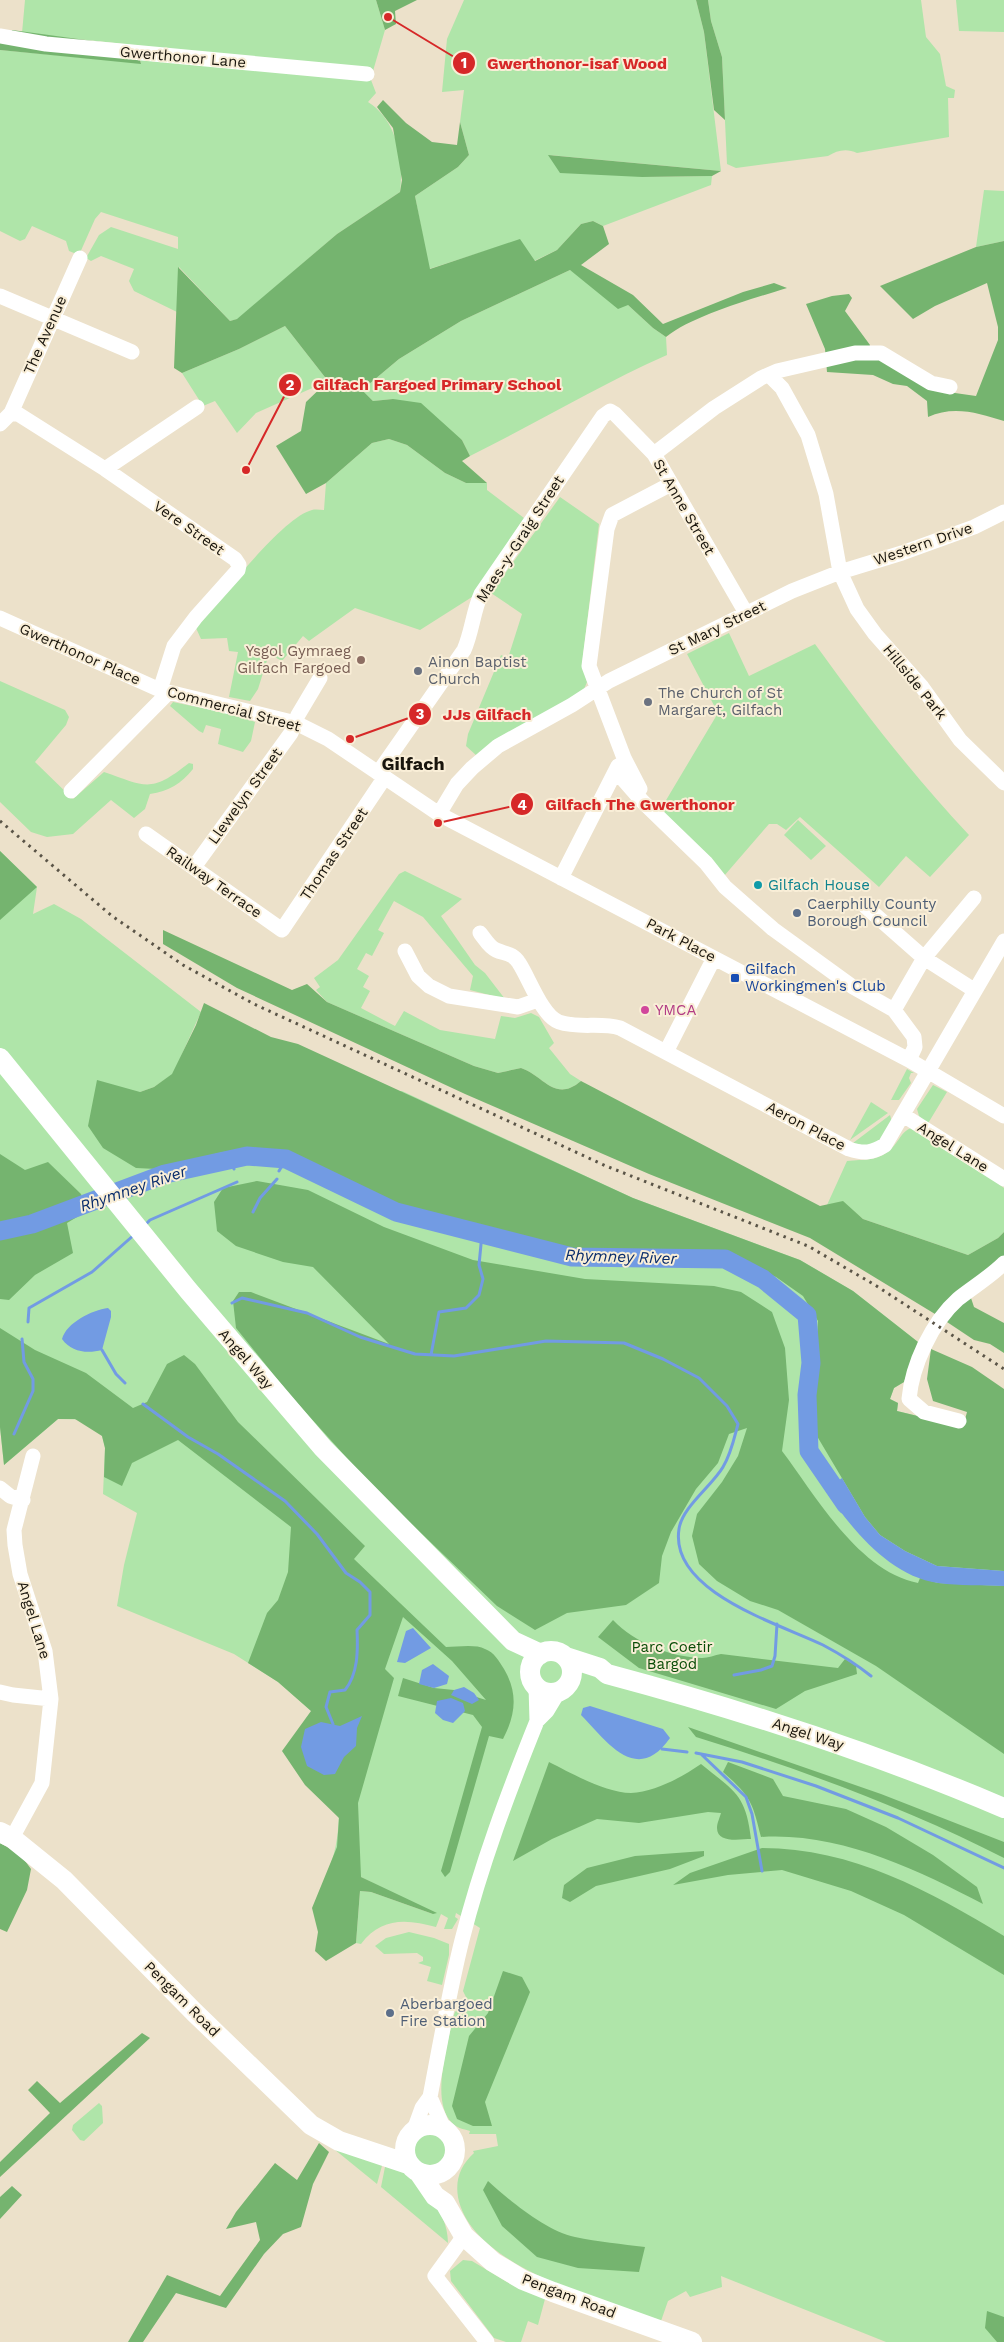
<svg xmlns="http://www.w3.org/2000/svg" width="1004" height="2342" font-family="'Work Sans',sans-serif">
  <rect width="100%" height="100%" fill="#ece1ca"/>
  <!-- green -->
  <path fill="#afe5a9" d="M25 0H376L385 30 373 71 22 33Z
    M464 0H696L704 32 721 171 549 155 642 177 712 176 711 185 603 226 593 221 581 224 557 250 534 261 520 240 429 269 415 196 458 167 469 155 460 122 464 90 442 92 447 39Z
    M708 0H921L926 37 940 54 946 86 955 90 954 98H948L949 137 857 153C847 148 837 150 828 156L736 168 727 164 722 57 711 21Z
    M956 0H1004V32L959 31Z
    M0 50 141 63 139 58 371 80 376 93 368 102C397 120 404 160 400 192L337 234 238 319 230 321 179 267 177 312 134 291 129 281 134 269 101 256 91 261 86 258 99 235 111 227 178 249V237L101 212 95 219 79 255 69 251 66 241 32 226 25 239 20 241 0 231Z
    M984 190 1004 191V241L976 247Z
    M570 270 628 305 653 328 666 337 667 355C599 385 537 423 470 456L462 440 393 399 373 401 362 390 399 359 461 321Z
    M285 326 328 381 256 413 237 433 215 401 203 406 182 373 239 349Z
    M389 439 407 445 445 473 466 483H487V490L524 518 472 597 420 630 355 608 309 641 303 636 282 661 269 654 258 689 250 701 229 697 238 652 229 651 227 638 201 639 196 628C219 601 281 518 312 510 316 509 320 510 324 510L326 483 372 443Z
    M560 497 599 524 582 665 587 682 582 694 477 756 466 746 468 734 501 655 508 658 522 614 491 593Z
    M729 633 749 676 815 644C864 712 912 774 969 835L930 877 906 856 879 887 800 817 786 830 777 824H769L724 876 659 812 718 713 687 654Z
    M0 681 65 710 69 717 66 725 35 762 73 799 104 772C147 787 151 793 189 763L193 764V769C181 784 169 791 150 794L145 809 134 818 111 800 73 834 47 837 31 832 0 802Z
    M173 702 240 716 255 722 251 741 243 752 218 744 221 729 206 725 203 733 199 731 170 706Z
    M798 820 826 846 811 860 784 835Z
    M0 851 37 887 33 914 54 904 81 919 201 1012 173 1074 154 1087 140 1092 402 1091 633 1198 800 1260 853 1291 918 1342 904 1382 894 1388 890 1399 898 1403 897 1411 1004 1437V2342H886L721 2276 722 2287 690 2297 686 2291 668 2301 661 2321C602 2300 471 2267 458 2197 455 2179 461 2165 474 2153L473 2151 498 2146 496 2134H469L470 2131C463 2129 457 2128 452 2123 430 2101 448 2045 453 2017L455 2012C461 2006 463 2006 466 1997L463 1991 480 1928 456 1913 455 1917 458 1919 452 1929H444L448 1918 441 1914 436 1927C407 1919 381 1917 361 1944L356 1943 360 1891 371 1892 433 1914 361 1877 330 1866C346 1824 336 1774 333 1730L278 1682 234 1654 117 1606 124 1565 137 1513 103 1494 105 1448 98 1420 58 1419 4 1465 0 1427Z
    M405 871 462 899 441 916 475 965 485 973 505 999 470 990 473 976 423 917 394 901 378 930 384 933 372 956 366 953 357 969 369 976 363 987 370 991 361 1008 395 1026 404 1011 440 1030 495 1039 501 1016 515 1018 531 1013 539 1017 554 1043 549 1048 570 1074 581 1081C555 1103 544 1076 521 1068L498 1073 474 1066 327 1002 316 990 320 987 314 978 338 960 399 874Z
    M907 1069 914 1073H911L909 1078 911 1083 899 1100H891Z
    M933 1085 947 1092 927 1125 919 1116 917 1109Z
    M871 1102 888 1113 850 1140Z
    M890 1115 892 1122 880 1141 870 1147 853 1143Z
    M911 1128 966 1159 1004 1188V1232L998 1238 968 1255 863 1219 843 1202 827 1205 847 1161C864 1159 878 1162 892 1148 899 1141 902 1131 911 1128Z
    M409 1932 434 1938 449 1944V1955L442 1985 427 1981 431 1967 418 1963 423 1961V1957L417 1953 384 1954 375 1946 386 1938Z
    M99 2103 102 2106 103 2123 84 2141 80 2140 72 2130 73 2125Z
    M411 2151a19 19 0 1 1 38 0a19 19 0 1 1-38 0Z
    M329 2145 383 2162 377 2184Z
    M386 2162C416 2177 448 2207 448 2243L381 2187Z
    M463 2260 472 2261 507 2282 545 2299 538 2325 528 2321 521 2342H506L494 2338 451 2281 450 2271Z"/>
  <!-- forest -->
  <path fill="#75b46f" d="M376 0H417L395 11 396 24 385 30Z
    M696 0H708L711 21 722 57 725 120 714 110 704 32Z
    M12 30 137 47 141 64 0 50V41L9 42Z
    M383 100 406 123 432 142 457 145 460 122 469 155 458 167 415 196 430 269 520 239 535 261 557 250 581 224 593 221 603 226 609 244 581 265 633 295 663 324 743 292 774 283 787 288C752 299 694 315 666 337L653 328 628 305 618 309 570 270 461 321 399 359 362 390 373 401 393 399 421 403 462 440 470 456 462 461 487 483H466L445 473 407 445 389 439 372 443 326 483 306 494 276 446 301 431 306 402 328 381 285 326 239 349 182 373 174 368 178 267 230 321 237 319 337 234 400 192 402 180 393 128 377 107Z
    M548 155 721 171 712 176 642 177 560 173Z
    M1004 241V421C979 413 953 405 928 417L927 401 907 386 893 384 873 375 827 372 825 349 806 304 832 296 849 294 852 298 845 311 870 345 866 358 882 357 941 391 976 396 998 340V327L987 283 935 306 913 319 880 286 976 247Z
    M0 851 37 887 0 920Z
    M163 930 292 990 307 984 327 1002 474 1066 498 1073 521 1068C544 1076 555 1103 581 1081L820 1206 843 1201 863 1219 968 1255 998 1238 1004 1232V1256L967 1286 974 1307 1004 1323V1353L990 1344 974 1340 935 1314 810 1238 649 1174 465 1094 237 988 163 944Z
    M204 1003 271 1037 298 1044 633 1198 800 1260 853 1291 918 1342 904 1382 894 1388 890 1399 898 1403 897 1411 963 1427 967 1412 933 1401 927 1379 931 1349 972 1367 1004 1389V1571L937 1566 905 1551 880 1535 865 1517 811 1426 818 1321 803 1296 776 1277 724 1255 572 1252 399 1207 303 1161 273 1150 223 1152 156 1169 136 1168 103 1148 88 1126 97 1080 140 1092 154 1087 172 1074 196 1025Z
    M0 1154 25 1170 48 1162 81 1194 87 1211 67 1223 73 1253 35 1275 9 1300 0 1299Z
    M257 1181 308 1190 384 1227 473 1260 585 1279 714 1286 741 1292 772 1312 785 1348 789 1400 782 1451C816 1496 858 1571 918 1583L920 1578 938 1583 1004 1586V1754L876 1666 778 1610 750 1601 717 1581 699 1564 692 1536 697 1514 722 1482 738 1456 747 1428 729 1434 718 1463 696 1489 671 1532 662 1556 659 1583 626 1605 567 1613 535 1630 497 1606 373 1487 290 1395 236 1328 233 1301 239 1292H251L389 1344 313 1267 283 1262 236 1246 217 1231 214 1202 223 1188Z
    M0 1328 35 1350 86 1373 133 1408 147 1402 167 1364 184 1355 195 1364 238 1422 365 1546 354 1559 446 1647C457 1647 476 1644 485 1649 494 1652 499 1661 504 1669 518 1693 516 1714 503 1739L489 1736 450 1872 445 1877 441 1871 482 1727 473 1715 398 1696 403 1678 434 1688 454 1690 486 1700 452 1661 403 1617 385 1669 394 1678 358 1803 361 1877 437 1913 433 1914 371 1892 360 1891 356 1943 326 1961 315 1951 318 1932 312 1908 337 1847 339 1818 305 1785 282 1751 311 1711 278 1682 248 1663 267 1613 278 1600 288 1572 291 1527 178 1440 132 1463 122 1486 104 1477 105 1448 102 1436 75 1419H58L4 1465 0 1427Z
    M613 1620C635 1643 670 1657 702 1658 708 1658 715 1655 721 1654L838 1668 845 1659 856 1666 857 1674 805 1691 776 1709 639 1668 598 1637Z
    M688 1727 881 1794 1004 1842V1858C906 1808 802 1770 696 1737Z
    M549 1762C571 1773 606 1793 631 1793 655 1792 682 1777 701 1764 734 1791 746 1794 751 1839 741 1839 717 1844 717 1828 717 1823 720 1817 721 1813L708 1812 639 1823 597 1819 552 1839 513 1861Z
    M728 1762 773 1779 783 1796 846 1809 886 1827 933 1855 977 1887 983 1904C916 1869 839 1832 761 1837 752 1801 751 1797 723 1772Z
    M0 1843 20 1854 31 1869 27 1890 7 1932 0 1929Z
    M762 1848C852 1848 930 1891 1004 1936V1975L904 1915 851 1891 782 1870 728 1875 673 1885 690 1873Z
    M704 1851V1856L670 1869 596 1886 570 1902 562 1898 564 1885 587 1868 635 1856Z
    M503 1971 522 1977 530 1992 485 2102 492 2126H473L457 2119 452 2106 469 2036 488 2013Z
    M142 2033 150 2038 0 2177V2162L50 2113 28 2090 37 2081 60 2103Z
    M319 2143 329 2152 313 2184 301 2227 283 2234 264 2254 226 2308 176 2293 143 2342H128L167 2275 220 2296 260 2240 256 2222 226 2229 236 2212 275 2163 297 2180Z
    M488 2181C510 2201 546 2231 575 2237 598 2242 622 2244 645 2247L639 2272 578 2268 537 2257 502 2226 483 2190Z
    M12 2186 22 2195 0 2219V2197Z
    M987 2311 1004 2317V2342H997L985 2328Z"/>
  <!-- water -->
  <path fill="#729be3" d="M108 1308 111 1311V1317L102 1350C87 1354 71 1352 62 1339 66 1323 92 1310 108 1308Z
    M842 1478 865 1517 880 1535 905 1551 937 1566 1004 1571V1586C982 1585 960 1586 938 1583 889 1576 851 1528 825 1490Z
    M413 1628 431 1648 405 1663 397 1662 406 1631Z
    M433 1664 449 1676 447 1684 434 1688 419 1684 422 1670Z
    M464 1687 474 1693 479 1700 472 1704 451 1695 454 1690Z
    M451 1698 463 1703 465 1711 453 1723 443 1720 435 1713 437 1701Z
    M590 1706 663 1729 670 1738C637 1785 608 1743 581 1715L583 1708Z
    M362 1716 357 1728 356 1746 344 1757 335 1774 324 1775 307 1766 301 1747 305 1729 321 1722 340 1726Z"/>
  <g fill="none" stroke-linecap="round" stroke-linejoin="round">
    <!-- stream -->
    <path stroke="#729be3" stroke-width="3" d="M231 1159 234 1169
      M279 1171 286 1159
      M253 1212 260 1198 277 1179
      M145 1225 150 1220 237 1182
      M232 1303 242 1298 307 1313 360 1337 415 1354 454 1356 546 1341 624 1343 663 1359 699 1378 727 1406 738 1424C734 1439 731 1454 723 1467 712 1486 682 1507 679 1529 669 1592 780 1624 823 1645 840 1654 856 1664 871 1676
      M28 1322 29 1308 92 1272 135 1234
      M102 1350 116 1374 125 1383
      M431 1355 439 1312 466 1308 479 1295 483 1279 479 1265 482 1234
      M143 1404 188 1437 218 1454 285 1501 317 1534 346 1573 360 1582 370 1592V1615L357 1630C358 1651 358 1674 345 1690L330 1692 326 1707 333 1724
      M14 1434 33 1391V1379L24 1362 22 1339
      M734 1675 761 1670 772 1666 775 1656 777 1624
      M662 1749 687 1752
      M696 1753 742 1762 816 1786 898 1818 1004 1868
      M702 1755 746 1797 752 1814 762 1871"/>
    <!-- river -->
    <path stroke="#729be3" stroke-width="19" d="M0 1231 32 1224 165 1174 247 1156 286 1159 396 1212 572 1257 725 1259 763 1279 807 1315 811 1363 807 1395 809 1451 846 1505"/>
    <!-- minor -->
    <path stroke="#fff" stroke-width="15" d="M0 36 46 44 367 74
      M0 296 132 352
      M769 375 782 388 808 435 826 494 840 572 857 609 875 634 922 687 960 740 1004 783
      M11 413 18 414 105 469 235 559 239 565 238 570 196 617 174 646 160 690
      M0 424 11 413 80 258
      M654 454 714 408 761 378 777 371 855 353H881L931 383 950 387
      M105 469 197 407
      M0 618 160 690 296 723 328 739 439 814 909 1060 1004 1116
      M378 773 464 650C472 632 473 612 481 594L603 416 610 411 615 414 654 454 746 613
      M615 775 622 778 643 802 706 863 725 887 773 929 853 987 894 1010 914 1037 915 1047 909 1060
      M640 789 624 758 589 666 607 529 612 515 671 484
      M71 791 168 693
      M439 814 457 784 472 768 498 746 572 705 609 681 792 591 840 572 902 553 974 527 1004 512
      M146 834 282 930 385 777
      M194 867 291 733 298 715 320 678
      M561 878 618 766
      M865 906 924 958 974 990
      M480 933C485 939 489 947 496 950 505 954 513 953 519 963 529 978 542 1016 559 1022 579 1029 600 1022 620 1028L849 1149C864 1154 872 1153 885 1145L1004 941
      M405 951 418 976 429 986 449 996 518 1007 538 1000
      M894 1010 924 958 974 898
      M666 1052 714 958
      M903 1115 1004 1179
      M959 1421 924 1412 909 1399C912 1365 932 1322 958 1299 973 1287 990 1277 1004 1263
      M0 1488 10 1496 23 1500
      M536 1686 537 1721
      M0 1692 13 1695 51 1699
      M12 1838 42 1783 51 1699 45 1651 20 1574 15 1545 14 1530 33 1456
      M430 2097 444 2129
      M414 2130 422 2108 430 2097C440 2045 449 1992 462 1940 481 1865 508 1793 537 1721L547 1711 559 1691
      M464 2236 435 2276 487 2342"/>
    <!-- major -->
    <path stroke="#fff" stroke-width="20" d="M0 1058 188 1290 323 1448 513 1641 541 1654
      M530 1672a21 21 0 1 1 42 0a21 21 0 1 1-42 0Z
      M566 1657 600 1668 607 1674C742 1710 875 1753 1004 1808
      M0 1832 12 1838 64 1880 194 2012 311 2125 339 2141 408 2164
      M405 2150a25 25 0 1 1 50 0a25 25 0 1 1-50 0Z
      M420 2174 435 2196 445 2203 464 2236 493 2262 523 2280 553 2292 692 2342"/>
    <!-- rail -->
    <path stroke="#5a5447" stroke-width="3" stroke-dasharray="2.5 5" stroke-linecap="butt" d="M0 821 112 916 183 965 254 1004 606 1166 808 1246 875 1285 1004 1369"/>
  </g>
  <!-- markers -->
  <circle fill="#8d6e63" stroke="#f9eed7" stroke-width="2" cx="361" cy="660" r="5"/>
  <g fill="#6b7280" stroke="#f9eed7" stroke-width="2">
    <circle cx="418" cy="671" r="5"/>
    <circle cx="648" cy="702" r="5"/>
  </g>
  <circle fill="#0f9aa8" stroke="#f9eed7" stroke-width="2" cx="758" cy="885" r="5"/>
  <g fill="#5c6f8a" stroke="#f9eed7" stroke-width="2">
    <circle cx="797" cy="913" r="5"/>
    <circle cx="390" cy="2013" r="5"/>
  </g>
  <rect fill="#1a4fb4" stroke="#f9eed7" stroke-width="2" x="730" y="973" width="10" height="10" rx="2.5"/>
  <circle fill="#d1479c" stroke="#f9eed7" stroke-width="2" cx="645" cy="1010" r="5"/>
  <g text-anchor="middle" stroke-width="4" stroke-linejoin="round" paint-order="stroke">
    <!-- street labels -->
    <g font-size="15" fill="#19150d" stroke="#f9eed7">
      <text transform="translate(183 57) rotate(5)" y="5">Gwerthonor Lane</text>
      <text transform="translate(45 335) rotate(-66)" y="5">The Avenue</text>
      <text transform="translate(684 507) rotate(60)" y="5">St Anne Street</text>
      <text transform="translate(189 528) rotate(35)" y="5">Vere Street</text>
      <text transform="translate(520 539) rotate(-57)" y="5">Maes-y-Graig Street</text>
      <text transform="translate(923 544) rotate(-19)" y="5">Western Drive</text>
      <text transform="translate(717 628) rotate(-26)" y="5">St Mary Street</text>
      <text transform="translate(80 654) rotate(24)" y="5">Gwerthonor Place</text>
      <text transform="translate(915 682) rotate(51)" y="5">Hillside Park</text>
      <text transform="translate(234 709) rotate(15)" y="5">Commercial Street</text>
      <text transform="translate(245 796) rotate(-54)" y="5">Llewelyn Street</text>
      <text transform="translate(334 854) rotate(-56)" y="5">Thomas Street</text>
      <text transform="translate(214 882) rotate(35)" y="5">Railway Terrace</text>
      <text transform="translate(681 940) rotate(28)" y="5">Park Place</text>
      <text transform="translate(806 1126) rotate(28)" y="5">Aeron Place</text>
      <text transform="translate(953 1147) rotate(32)" y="5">Angel Lane</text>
      <text transform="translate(246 1359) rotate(49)" y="5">Angel Way</text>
      <text transform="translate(34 1620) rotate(73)" y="5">Angel Lane</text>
      <text transform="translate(808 1734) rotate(18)" y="5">Angel Way</text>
      <text transform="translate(182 1999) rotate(45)" y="5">Pengam Road</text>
      <text transform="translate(569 2296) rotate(21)" y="5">Pengam Road</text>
    </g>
    <!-- education labels -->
    <g font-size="15" fill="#785e54" stroke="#f9eed7" text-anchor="end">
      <text x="351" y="656">Ysgol Gymraeg<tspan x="351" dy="17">Gilfach Fargoed</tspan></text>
    </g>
    <!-- worship labels -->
    <g font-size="15" fill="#5b616d" stroke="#f9eed7" text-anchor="start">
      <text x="428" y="667">Ainon Baptist<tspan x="428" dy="17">Church</tspan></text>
      <text x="658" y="698">The Church of St<tspan x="658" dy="17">Margaret, Gilfach</tspan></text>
    </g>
    <!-- culture labels -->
    <g font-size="15" fill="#0d838f" stroke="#f9eed7" text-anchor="start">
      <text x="768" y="890">Gilfach House</text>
    </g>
    <!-- service labels -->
    <g font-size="15" fill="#4e5e75" stroke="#f9eed7" text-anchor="start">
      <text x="807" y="909">Caerphilly County<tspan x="807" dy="17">Borough Council</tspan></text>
      <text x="400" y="2009">Aberbargoed<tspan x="400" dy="17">Fire Station</tspan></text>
    </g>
    <!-- transit labels -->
    <g font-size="15" fill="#164399" stroke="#f9eed7" text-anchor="start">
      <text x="745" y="974">Gilfach<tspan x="745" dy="17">Workingmen's Club</tspan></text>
    </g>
    <!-- hotel labels -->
    <g font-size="15" fill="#b23c85" stroke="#f9eed7" text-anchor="start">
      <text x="655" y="1015">YMCA</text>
    </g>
    <!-- park labels -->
    <g font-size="15" fill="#094c06" stroke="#f9eed7">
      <text x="672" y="1652">Parc Coetir<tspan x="672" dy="17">Bargod</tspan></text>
    </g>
    <!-- water labels -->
    <g font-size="16" font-style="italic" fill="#092c6b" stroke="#f9eed7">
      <text transform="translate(133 1188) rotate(-19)" y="6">Rhymney River</text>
      <text transform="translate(621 1256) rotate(2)" y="6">Rhymney River</text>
    </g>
    <!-- quarter labels -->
    <g font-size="18" font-weight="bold" fill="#19150d" stroke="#f9eed7">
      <text x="413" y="770">Gilfach</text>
    </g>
  </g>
  <!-- callouts -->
  <path fill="none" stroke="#d62828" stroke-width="2" d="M388 17L464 63M246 470L290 385M350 739L420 714M438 823L522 804"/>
  <g fill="#d62828" stroke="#f9eed7" stroke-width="2">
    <circle cx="388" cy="17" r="5"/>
    <circle cx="246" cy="470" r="5"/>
    <circle cx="350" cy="739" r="5"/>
    <circle cx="438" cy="823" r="5"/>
    <circle cx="464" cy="63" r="12"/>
    <circle cx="290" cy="385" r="12"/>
    <circle cx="420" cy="714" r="12"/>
    <circle cx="522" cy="804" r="12"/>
  </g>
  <g font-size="15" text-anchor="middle" font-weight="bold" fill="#fff">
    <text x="464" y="68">1</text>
    <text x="290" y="390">2</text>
    <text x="420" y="719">3</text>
    <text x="522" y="810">4</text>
  </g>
  <g font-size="16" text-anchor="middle" font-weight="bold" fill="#d62828" stroke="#f9eed7" stroke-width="4" stroke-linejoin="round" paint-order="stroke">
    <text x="577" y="69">Gwerthonor-isaf Wood</text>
    <text x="437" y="390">Gilfach Fargoed Primary School</text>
    <text x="487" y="720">JJs Gilfach</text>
    <text x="640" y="810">Gilfach The Gwerthonor</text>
  </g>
</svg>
